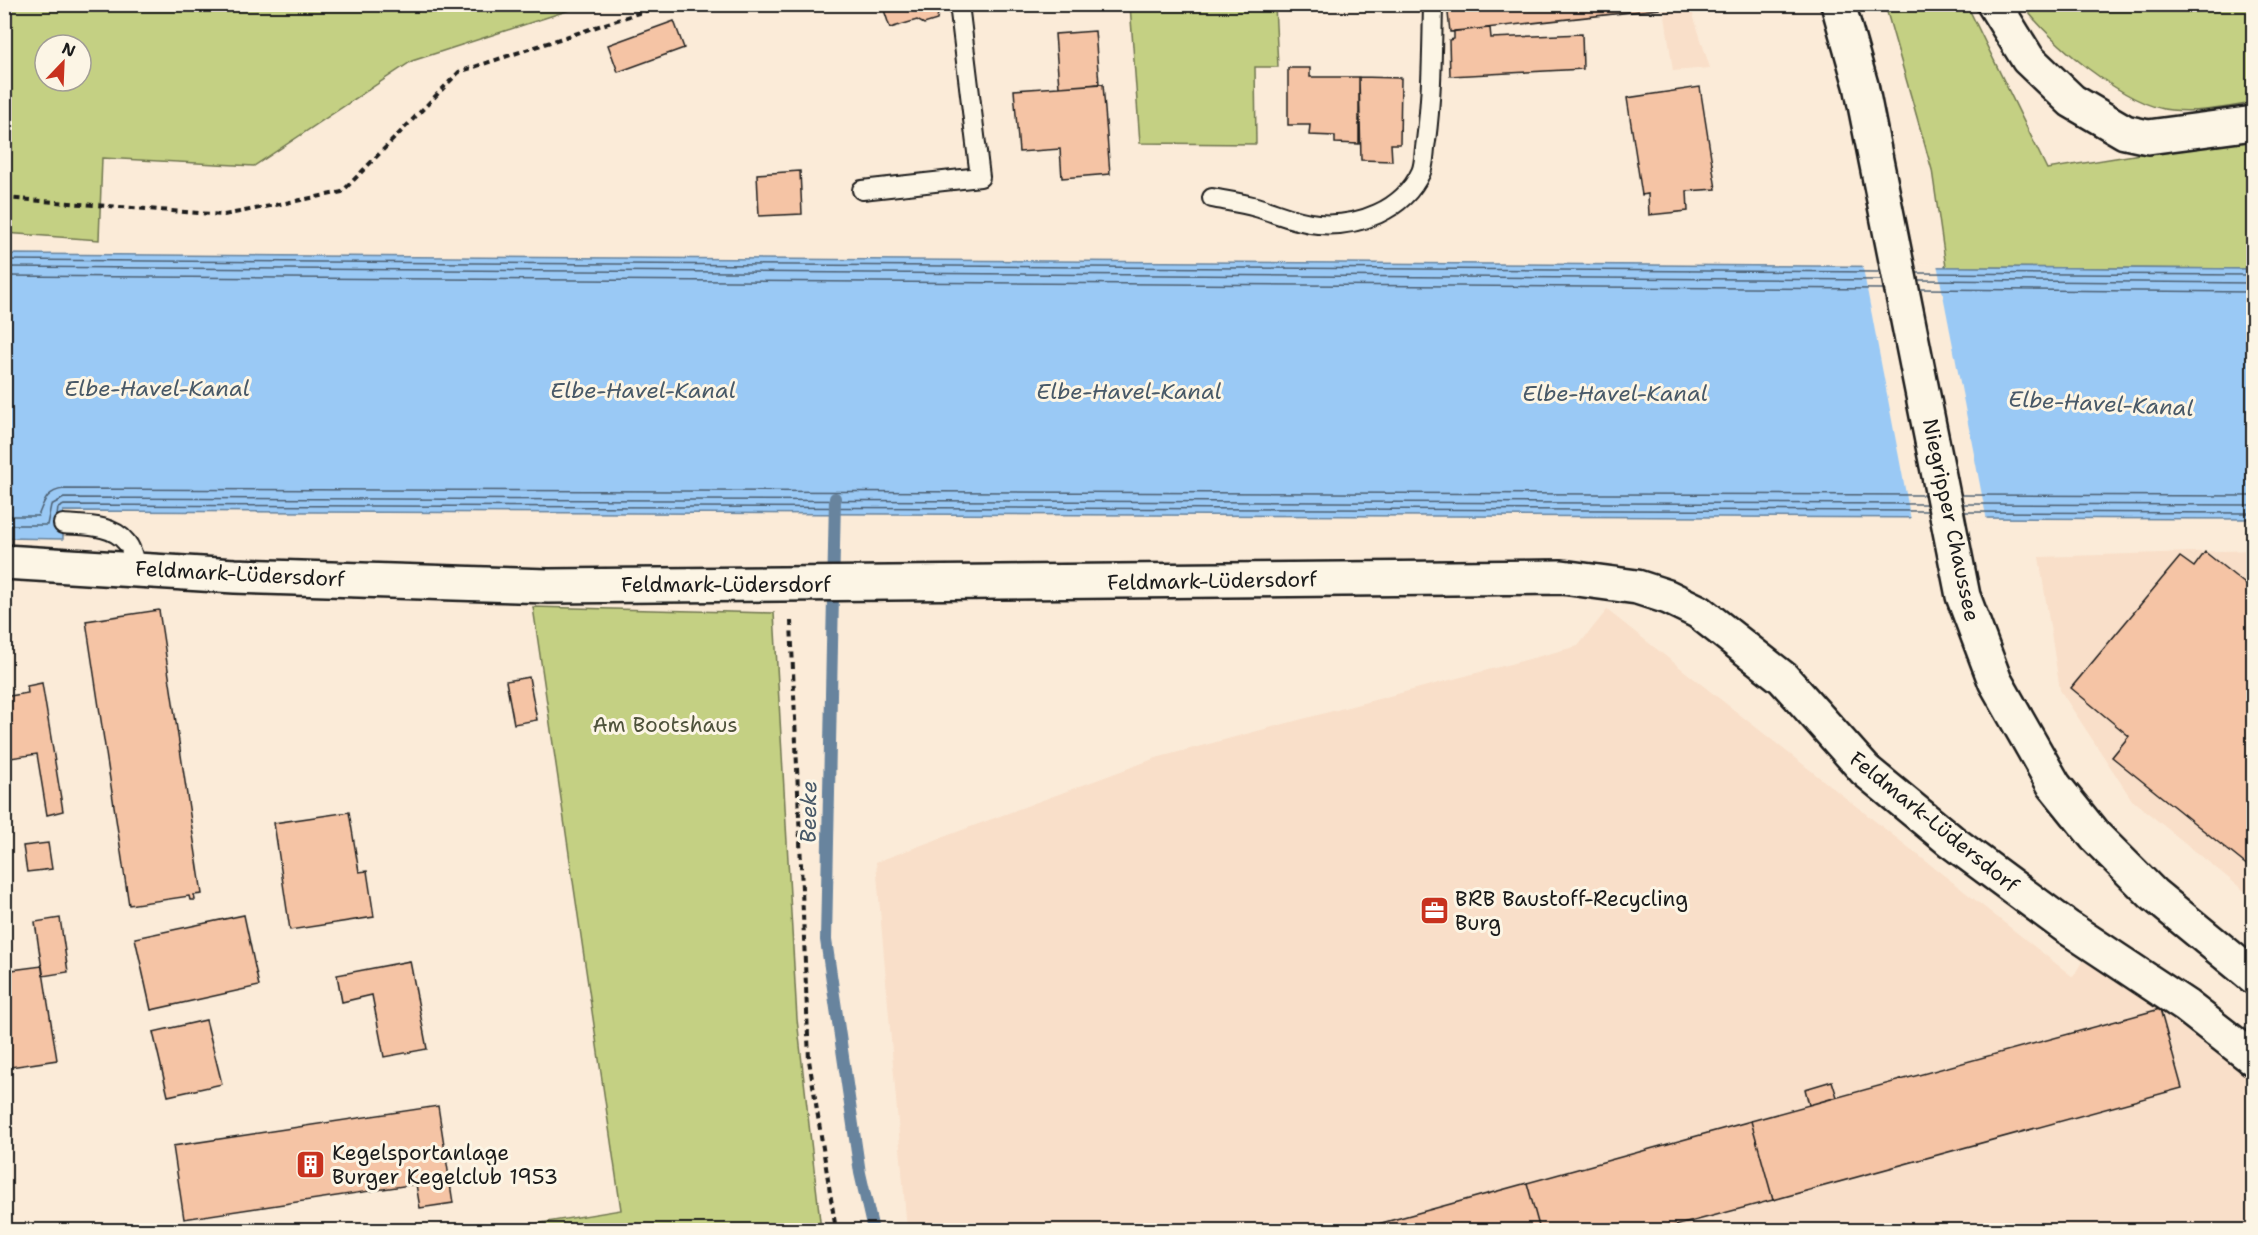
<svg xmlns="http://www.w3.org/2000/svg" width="2258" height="1235" font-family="'Shantell Sans',sans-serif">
  <rect width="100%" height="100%" fill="#fbebd8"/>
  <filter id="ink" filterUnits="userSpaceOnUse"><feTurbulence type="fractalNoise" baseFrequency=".0167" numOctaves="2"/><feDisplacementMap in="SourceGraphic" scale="12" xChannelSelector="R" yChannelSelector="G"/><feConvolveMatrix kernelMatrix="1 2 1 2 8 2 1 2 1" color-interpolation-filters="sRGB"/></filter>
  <g filter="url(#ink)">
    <!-- built -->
    <path fill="#f9dfc9" d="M1447 5H1690L1710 68 1673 71 1664 9 1450 32Z
      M2253 550V898L2132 800 2060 690 2039 557Z
      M1607 610 2073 977 2083 960 2160 1009 2253 1077V1230H907L876 862 1156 758 1578 646Z"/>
    <!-- green -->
    <path fill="#c4d083" stroke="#707650" stroke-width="1.5" fill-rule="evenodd" d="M4 5 5 4 585 5 412 61 254 166 102 158 99 240 5 233ZM45 45H81V81H45Z
      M976 5V4L1113 5 978 10Z
      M1130 5H1275L1278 67H1255L1256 144 1140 143Z
      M1885 5H1967L2047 169 2253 136V269L1946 267 1932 170Z
      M2023 5H2253V103C2226 107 2198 113 2171 110 2127 107 2047 40 2023 5Z
      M533 607 774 613 797 1019 821 1230H498L621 1210Z"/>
    <!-- water -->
    <path fill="#9ac9f5" stroke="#68849e" stroke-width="1.5" d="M5 254 2253 269V519L63 511V539L5 538Z"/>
    <!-- pier -->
    <path fill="#fbebd8" d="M1862 263 1937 264 1987 521 1911 520Z"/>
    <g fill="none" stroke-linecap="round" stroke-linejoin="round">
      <!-- shore -->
      <path stroke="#4e6173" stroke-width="1.5" d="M4 260 1880 272
        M4 267 1882 280
        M1917 273 2254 275
        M4 276 1883 289
        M1918 280 2254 283
        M1920 289 2254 292
        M1961 495 2254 496
        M1963 504 2254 505
        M1965 512 2254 513
        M4 516H38C44 502 46 491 64 489L1924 495
        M57 516 58 508 64 505 1928 511
        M4 525H47L51 505 64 498 1926 504"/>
      <!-- stream -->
      <path stroke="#68849e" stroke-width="12" d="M835 498 826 940 860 1173 873 1230"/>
    </g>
    <!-- building -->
    <path fill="#f5c4a5" stroke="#1c1c1c" stroke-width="1.5" d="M882 4H944L945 10 938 12 937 20 924 24 917 20 890 28Z
      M1447 4H1658L1659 9 1450 32Z
      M674 21 684 48 618 72 608 45Z
      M1490 28 1491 38 1582 34 1583 69 1450 76 1449 40 1454 39V31Z
      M1095 31 1099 84 1059 87 1055 34Z
      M1288 68H1310V77H1359V144L1335 143V136L1309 135 1310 125H1288Z
      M1359 77 1401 78 1400 144H1391L1392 161 1361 160Z
      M1103 84 1110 174 1062 178 1060 149 1019 152 1014 90Z
      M1700 87 1716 189 1687 191 1688 211 1649 215 1648 194 1642 195 1627 98Z
      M800 171 802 214 759 216 757 174Z
      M2205 552 2254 591V871L2112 757 2129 736 2071 688 2180 557 2194 567Z
      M159 610 202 894 194 895 195 900H190L189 896 129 905 86 621Z
      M529 677 537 720 514 724 506 681Z
      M42 683 63 811 47 815 37 754 4 759V697L28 693 27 686Z
      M349 812 359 872 367 871 374 917 290 930 274 823Z
      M48 843 52 869 27 872 23 846Z
      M244 915 259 986 151 1010 135 938Z
      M60 918 68 972 43 976 35 922Z
      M410 961 427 1049 384 1057 372 995 342 1002 337 975Z
      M42 966 57 1060 4 1068V971Z
      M2160 1009 2182 1088 1773 1200 1751 1121Z
      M206 1020 222 1084 168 1096 153 1032Z
      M1832 1081 1837 1097 1809 1105 1805 1089Z
      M438 1106 453 1203 420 1208 416 1184 184 1219 173 1146Z
      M1751 1121 1773 1200 1660 1230H1540L1527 1183Z
      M1527 1183 1540 1230H1356Z"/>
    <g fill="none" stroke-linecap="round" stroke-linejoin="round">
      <defs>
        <path id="service" d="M862 190 980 177 959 4
          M1212 198C1227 201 1242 203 1256 207 1277 213 1295 222 1318 224 1358 227 1403 211 1421 172 1425 163 1424 150 1426 141 1432 95 1432 51 1433 4
          M63 524C84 526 112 524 126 542 132 548 134 561 136 569"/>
        <path id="minor" d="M1994 4 2028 59 2072 101 2125 132 2148 137 2254 123
          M4 562 235 576 548 586 1562 577 1637 587 1668 597 1699 612 1783 678 1865 770 1951 841 2067 927 2186 1006 2254 1059"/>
        <path id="secondary" d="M1838 4 1861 85 1963 596 1995 681 2054 785 2095 836 2153 894 2254 977"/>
      </defs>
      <!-- service casing -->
      <use href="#service" stroke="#1c1c1c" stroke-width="22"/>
      <!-- minor casing -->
      <use href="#minor" stroke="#1c1c1c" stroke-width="38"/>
      <!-- secondary casing -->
      <use href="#secondary" stroke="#1c1c1c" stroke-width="38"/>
      <!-- path -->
      <path stroke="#1c1c1c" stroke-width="4" stroke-dasharray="6 4.5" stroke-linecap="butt" d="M4 198 224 215 342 192 459 72 666 4
        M791 621 809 1060 836 1230"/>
      <!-- service -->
      <use href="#service" stroke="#fcf5e5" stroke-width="18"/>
      <!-- minor -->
      <use href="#minor" stroke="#fcf5e5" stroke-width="33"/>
      <!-- secondary -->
      <use href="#secondary" stroke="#fcf5e5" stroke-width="33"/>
    </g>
  </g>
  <!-- icons -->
  <defs>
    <symbol id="office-square" viewBox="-11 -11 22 22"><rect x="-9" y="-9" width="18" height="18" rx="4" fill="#c8321e" stroke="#fcf5e5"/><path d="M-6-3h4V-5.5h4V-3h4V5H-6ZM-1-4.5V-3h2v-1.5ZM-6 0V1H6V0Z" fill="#fff"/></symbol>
    <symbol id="building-square" viewBox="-11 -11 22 22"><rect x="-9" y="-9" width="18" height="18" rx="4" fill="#c8321e" stroke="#fcf5e5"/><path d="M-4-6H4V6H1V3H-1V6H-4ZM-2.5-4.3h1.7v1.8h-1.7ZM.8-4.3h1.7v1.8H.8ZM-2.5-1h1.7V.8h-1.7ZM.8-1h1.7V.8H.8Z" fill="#fff"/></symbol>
  </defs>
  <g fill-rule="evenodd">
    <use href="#office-square" x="1418" y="894" width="33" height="33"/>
    <use href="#building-square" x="294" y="1148" width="33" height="33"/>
  </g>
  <g text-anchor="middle" stroke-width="6" stroke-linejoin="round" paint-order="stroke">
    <!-- street labels -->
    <g font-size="21" fill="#1c1c1c" stroke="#fcf5e5">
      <text transform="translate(1951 520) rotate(78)" y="7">Niegripper Chaussee</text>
      <text transform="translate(240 574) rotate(3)" y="7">Feldmark-Lüdersdorf</text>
      <text transform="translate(1212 581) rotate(-1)" y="7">Feldmark-Lüdersdorf</text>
      <text x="726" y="592">Feldmark-Lüdersdorf</text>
      <text transform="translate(1934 822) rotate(39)" y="7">Feldmark-Lüdersdorf</text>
    </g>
    <!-- park labels -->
    <g font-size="21" fill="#4e523b" stroke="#fcf5e5">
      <text x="665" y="732">Am Bootshaus</text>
    </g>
    <!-- poi labels -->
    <g font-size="21" fill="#1c1c1c" stroke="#fcf5e5" text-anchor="start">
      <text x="1455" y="906">BRB Baustoff-Recycling<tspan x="1455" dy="24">Burg</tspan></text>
      <text x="332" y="1160">Kegelsportanlage<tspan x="332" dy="24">Burger Kegelclub 1953</tspan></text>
    </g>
    <!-- water labels -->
    <g font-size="22" font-style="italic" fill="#485968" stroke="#fcf5e5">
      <text x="157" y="396">Elbe-Havel-Kanal</text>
      <text x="643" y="398">Elbe-Havel-Kanal</text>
      <text x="1129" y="399">Elbe-Havel-Kanal</text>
      <text x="1615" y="401">Elbe-Havel-Kanal</text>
      <text transform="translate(2101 403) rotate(3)" y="8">Elbe-Havel-Kanal</text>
      <text transform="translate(808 812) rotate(-89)" y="8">Beeke</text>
    </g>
  </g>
  <!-- margin -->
  <rect width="2258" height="1235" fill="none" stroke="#fcf5e5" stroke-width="24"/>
  <rect x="12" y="12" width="2234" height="1211" fill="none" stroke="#1c1c1c" stroke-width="2" filter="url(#ink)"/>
  <!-- north arrow -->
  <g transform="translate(63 63) rotate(23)"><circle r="28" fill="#fcf5e5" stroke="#a29e95" stroke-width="1.5"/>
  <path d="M0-4.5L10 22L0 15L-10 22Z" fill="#c8321e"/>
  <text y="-9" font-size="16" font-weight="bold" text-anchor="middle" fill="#1c1c1c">N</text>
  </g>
</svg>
